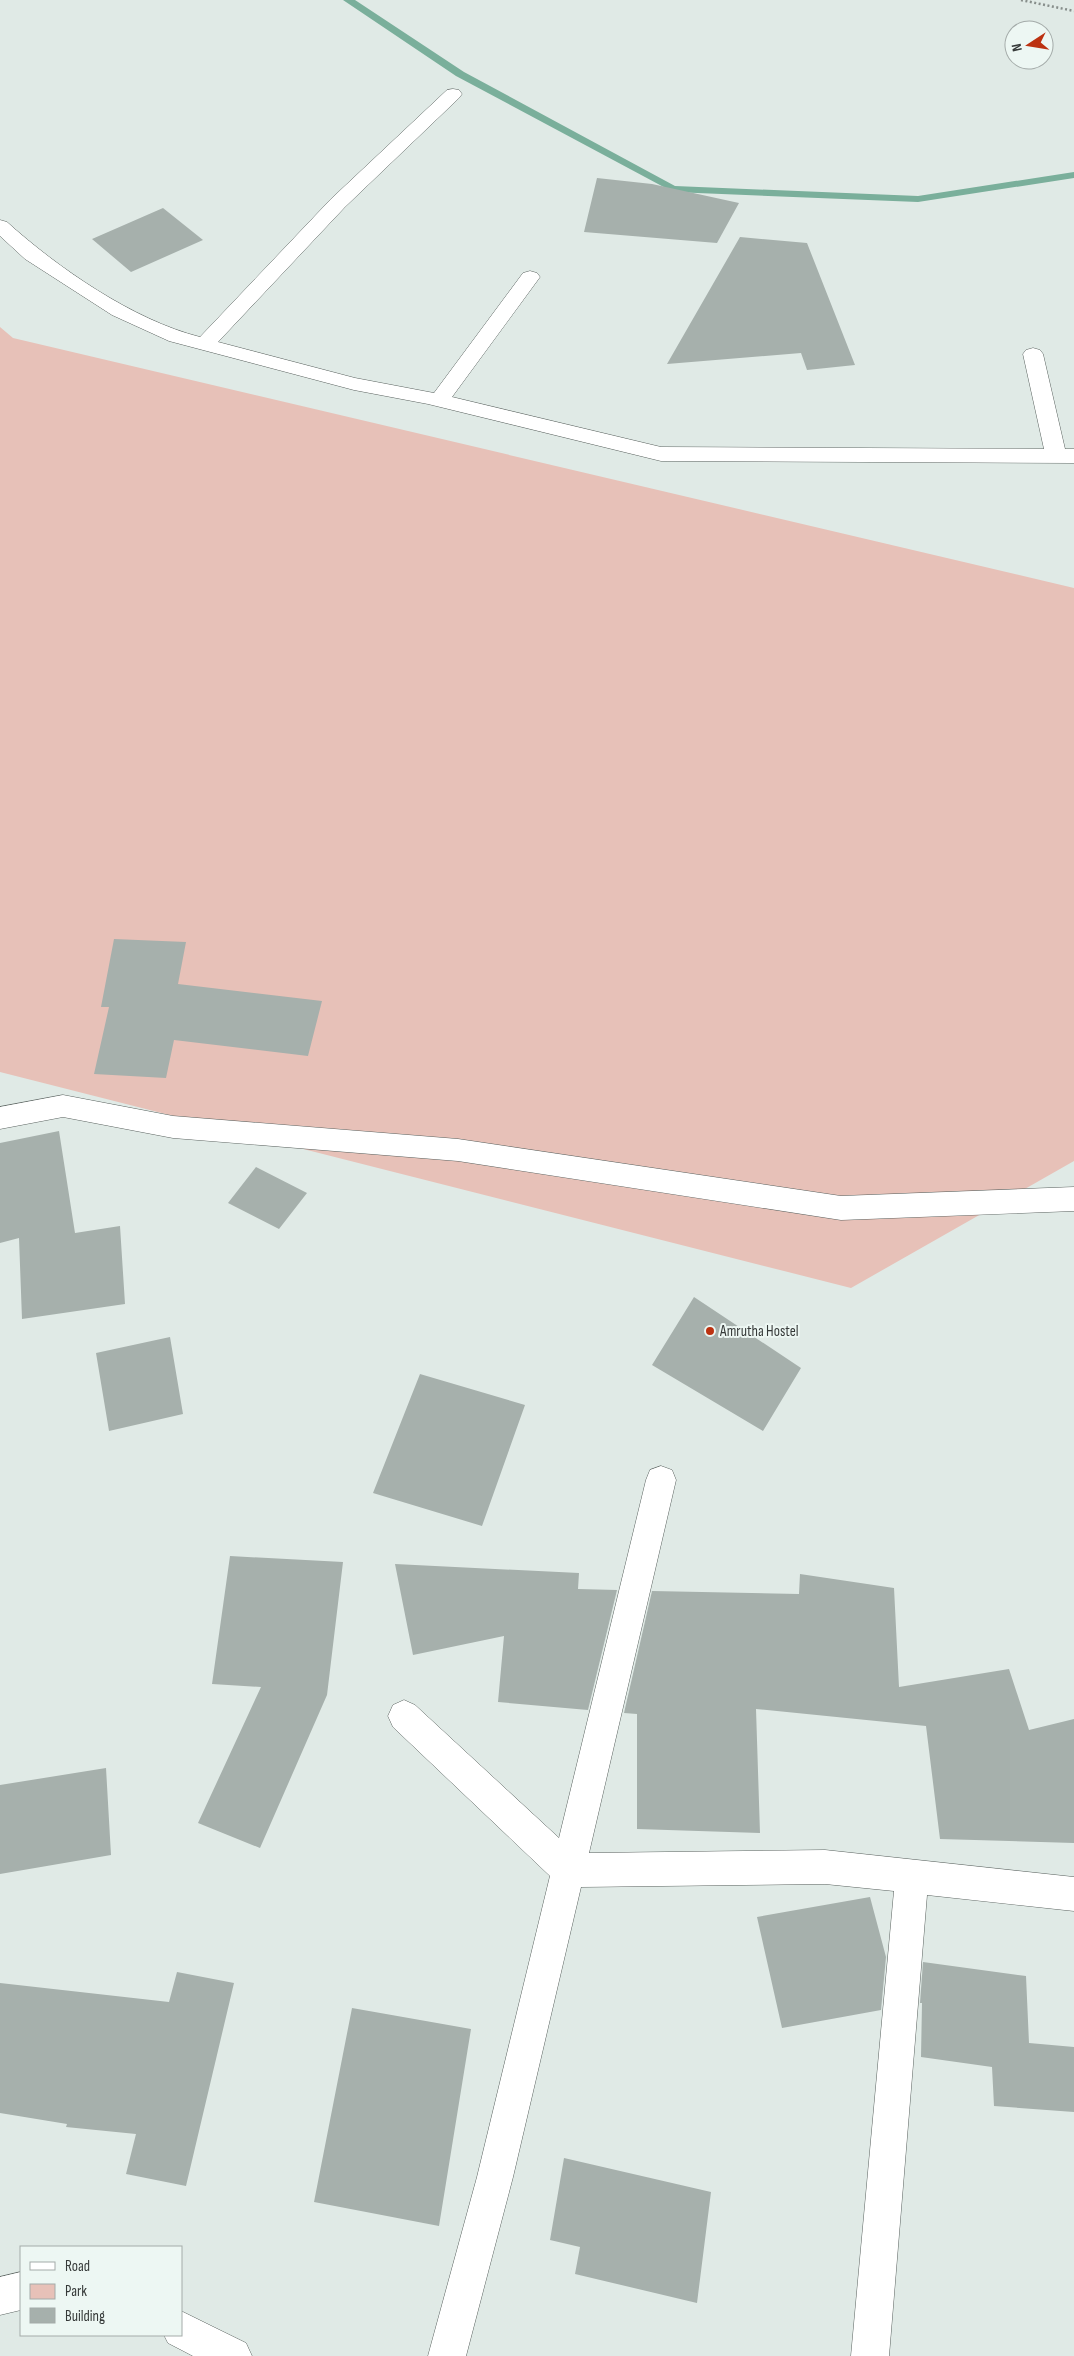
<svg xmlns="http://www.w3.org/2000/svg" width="1074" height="2356" font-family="'Sofia Sans Condensed',sans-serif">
  <rect width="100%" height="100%" fill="#e0eae6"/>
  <!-- green -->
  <path fill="#e7c1b8" d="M0 327 13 338 1074 588V1161L851 1288 0 1072Z"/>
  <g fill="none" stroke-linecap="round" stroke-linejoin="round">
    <!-- stream -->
    <path fill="#7aaf9b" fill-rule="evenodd" d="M343 0H355L464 72 675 186 918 196 1074 172V178L918 202 673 192 456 76Z"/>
  </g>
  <!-- building -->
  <path fill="#a6b0ac" d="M597 178 652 184 739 203 717 243 584 232Z
    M163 208 203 240 131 272 92 239Z
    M740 237 807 243 855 365 807 370 801 353 667 364Z
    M114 939 186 942 178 984 322 1001 308 1056 174 1040 166 1078 94 1074 109 1007H101Z
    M59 1131 75 1233 120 1226 125 1304 22 1319 19 1238 0 1243V1143Z
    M256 1167 307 1193 279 1229 228 1203Z
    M694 1297 801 1368 763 1431 652 1365Z
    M170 1337 183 1414 109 1431 96 1353Z
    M420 1374 525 1405 482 1526 373 1493Z
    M230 1556 343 1562 327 1695 260 1848 198 1823 261 1687 212 1684Z
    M395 1564 579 1573 578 1589 617 1590 588 1710 498 1702 504 1636 413 1655Z
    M800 1574 894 1588 899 1687 1009 1669 1029 1730 1074 1719V1843L940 1839 926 1726 756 1709 760 1833 637 1829V1714L624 1713 652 1591 799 1594Z
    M106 1768 111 1855 0 1874V1785Z
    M870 1897 886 1957 881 2010 782 2028 757 1917Z
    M923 1962 1026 1976 1029 2043 1074 2047V2112L994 2106 992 2067 921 2057 922 2003H920Z
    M177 1972 234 1983 186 2186 126 2174 136 2134 66 2127 67 2124 0 2113V1983L169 2002Z
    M352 2008 471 2029 439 2226 314 2202Z
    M564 2158 711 2192 697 2303 575 2274 580 2247 550 2240Z"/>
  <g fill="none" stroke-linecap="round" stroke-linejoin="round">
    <defs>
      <path id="street" d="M453 89 459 90 462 94 459 98 345 207 218 342 355 378 434 393 523 273 530 271 537 273 540 277 452 397 661 447 1044 449 1023 354 1026 350 1033 348 1040 350 1043 354 1065 449H1074V463L661 461 428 404 354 390 169 341 112 315 25 259 0 236V220L7 222C58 268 133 320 200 337L331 199 447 90Z
        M63 1095 173 1116 458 1139 841 1196 1074 1187V1211L841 1220 458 1161 173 1138 63 1117 0 1129V1107Z
        M661 1466 672 1470 676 1480 589 1853 825 1850 1074 1877V1911L927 1895 889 2356H851L894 1891 825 1884 581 1887 513 2177 466 2356H428L477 2177 550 1876 393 1727 388 1716 393 1705 404 1700 415 1705 559 1838 646 1480 650 1470Z"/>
      <path id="secondary" d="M21 2272V2310L0 2315V2277Z
        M181 2311 246 2343 252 2356H193L168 2343 164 2335H181Z"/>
    </defs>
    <!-- street casing -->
    <use href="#street" stroke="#5a625f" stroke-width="1"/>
    <!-- secondary casing -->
    <use href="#secondary" stroke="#5a625f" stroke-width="1"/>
    <!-- path -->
    <path stroke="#878e8b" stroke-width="2.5" stroke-dasharray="2 2.5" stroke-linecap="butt" d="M1021 0 1074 11"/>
    <!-- street -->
    <use href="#street" fill="#fff" fill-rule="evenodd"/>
    <!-- secondary -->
    <use href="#secondary" fill="#fff" fill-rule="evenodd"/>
  </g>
  <!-- markers -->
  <circle fill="#bc3211" stroke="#edf7f3" stroke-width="2" cx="710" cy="1331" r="5"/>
  <g text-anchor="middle" stroke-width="4" stroke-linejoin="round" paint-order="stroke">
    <!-- poi labels -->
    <g font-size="15" fill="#363a39" stroke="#edf7f3" text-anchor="start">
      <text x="720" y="1336">Amrutha Hostel</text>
    </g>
  </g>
  <!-- legend -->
  <rect x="20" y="2246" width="162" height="90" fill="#edf7f3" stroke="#a4aba9"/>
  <rect x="30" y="2262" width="25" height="8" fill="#ffffff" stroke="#a4aba9"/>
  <text x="65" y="2271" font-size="15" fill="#363a39">Road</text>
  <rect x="30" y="2284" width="25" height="15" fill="#e7c1b8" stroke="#a4aba9"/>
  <text x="65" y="2296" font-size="15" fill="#363a39">Park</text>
  <rect x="30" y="2308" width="25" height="15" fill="#a6b0ac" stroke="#a4aba9"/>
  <text x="65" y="2321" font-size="15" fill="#363a39">Building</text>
  <!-- north arrow -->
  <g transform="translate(1029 45) rotate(258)"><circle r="24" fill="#edf7f3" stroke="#a4aba9"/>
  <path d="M0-4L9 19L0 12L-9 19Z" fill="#bc3211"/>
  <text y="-8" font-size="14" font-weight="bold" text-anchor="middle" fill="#363a39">N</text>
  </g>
</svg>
